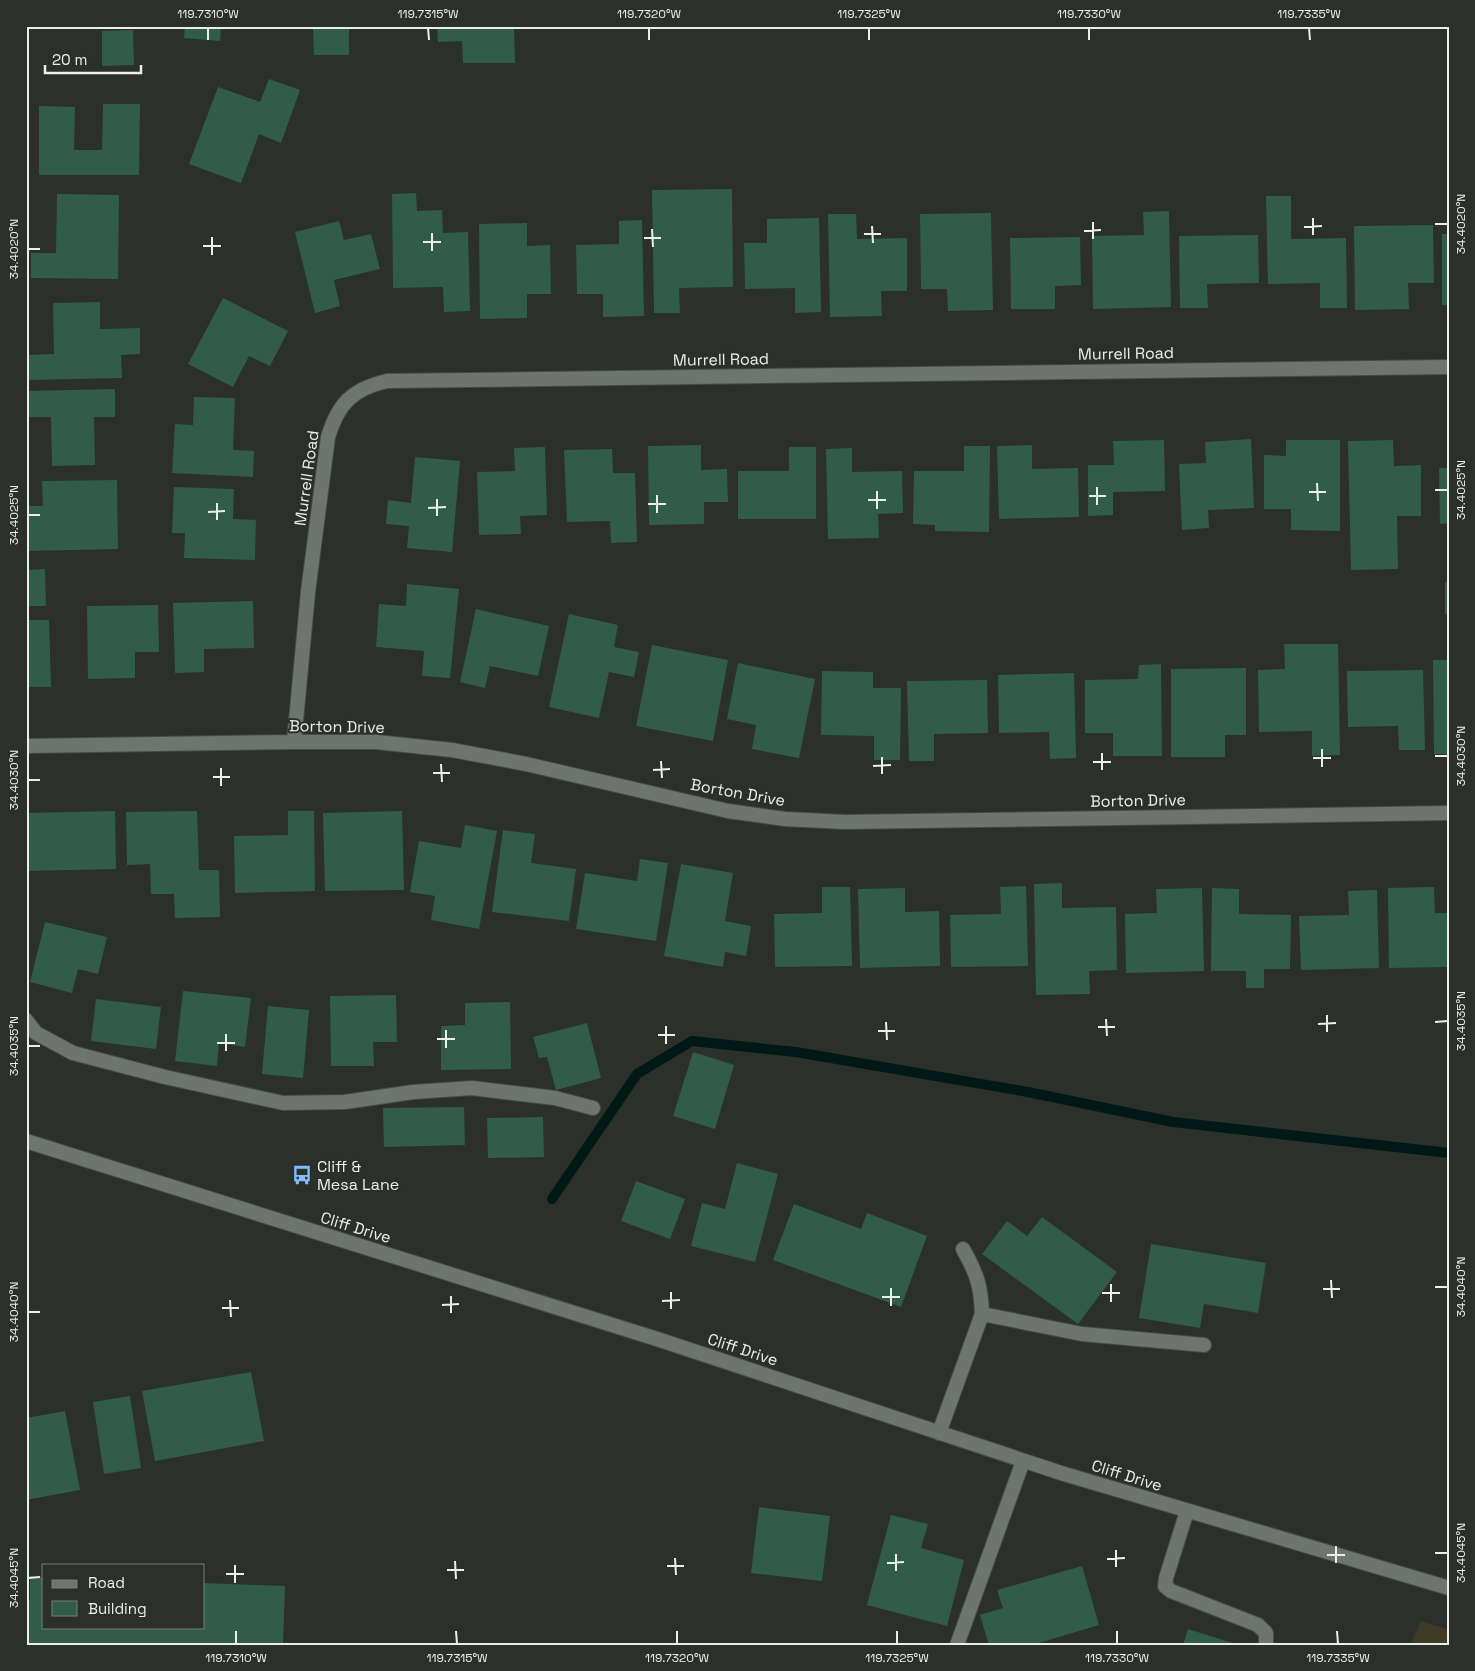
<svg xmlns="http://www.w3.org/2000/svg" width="1475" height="1671" font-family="'Space Grotesk',sans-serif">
  <rect width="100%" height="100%" fill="#2b302a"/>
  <!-- green -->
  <path fill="#3f3b25" d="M1421 1621 1449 1630V1645H1410Z"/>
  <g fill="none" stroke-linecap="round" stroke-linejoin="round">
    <!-- stream -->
    <path stroke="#001917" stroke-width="10" d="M552 1199 637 1074 692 1041 796 1052 1028 1092 1173 1122 1449 1153"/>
  </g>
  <!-- building -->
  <path fill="#325c4a" d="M185 26H221L220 41 184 38Z
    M313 26H349V55H314Z
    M437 26H514L515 63H463L462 41 438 42Z
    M133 30 134 65 102 66V31Z
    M269 79 300 90 281 143 259 134 241 183 189 164 218 87 260 102Z
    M103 104H140L139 175H39V106L75 107 74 150H102Z
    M732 189 733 287 679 288 680 313H654L652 190Z
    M416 193 417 211 442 210 443 233 468 232 470 311 444 312 443 287 393 288 392 194Z
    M57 194 119 195 118 279 31 278V253H56Z
    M1266 196H1291V239L1346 238 1347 308H1320V283L1268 284Z
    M1169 211 1171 307 1093 309 1092 236 1144 235 1143 212Z
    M991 213 993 310 948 311 947 289H921L920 214Z
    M828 214H856L857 239 907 238V291H881L882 316 830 317Z
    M819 218 821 312 795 313V288L745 289 744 243H767V219Z
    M642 220 644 316 603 317V294H577L576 245 619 244V221Z
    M339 221 344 240 371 234 380 269 334 280 340 306 315 313 295 232Z
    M527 223V246L550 245 551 294H527V318L480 319 479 224Z
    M1433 225 1434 283H1408L1409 309 1355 310 1354 226Z
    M1442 234H1449V305H1442Z
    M1258 235 1259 283 1207 284 1208 308H1180L1179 236Z
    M1080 237 1081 285 1055 286V309H1011L1010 238Z
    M223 298 288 331 270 366 249 356 233 387 188 364Z
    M100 302V329L140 328V354L121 355 122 378 28 380V355L54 354 53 303Z
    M115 389V417H94L95 465 52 466 51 417H26V391Z
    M194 397 235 398 233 450 254 451 253 477 172 473 175 424 193 425Z
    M1251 439 1254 508 1208 510 1209 528 1182 530 1179 464 1206 463 1205 442Z
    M1164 440 1165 491 1113 492V515L1088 516V465H1114L1113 441Z
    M1286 440H1340V531L1291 530V509H1264V455L1286 456Z
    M1393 440 1394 466 1421 465V516H1397L1398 569 1351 570 1348 441Z
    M701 445V470L727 469 728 502H704V524L649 525 648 446Z
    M1032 445V469L1078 468 1079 517 999 519 997 446Z
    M964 446H990L989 532 935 531V525L913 524 914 471H964Z
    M545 447 547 515 520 516 521 534 479 535 477 472 515 471 514 448Z
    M789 447H816V519H738V471H789Z
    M852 448V472L902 471 903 513 878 514 879 538 828 539 826 449Z
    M612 449 613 473H635L637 542 611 543 610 521 567 522 564 450Z
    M415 457 460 461 452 552 407 548 409 526 386 524 388 500 411 503Z
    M1439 468H1449V523L1440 524Z
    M117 480 118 549 26 551V506H43L42 481Z
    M174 487 234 489 233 519 256 520 255 560 184 558 185 533H172Z
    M45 569 46 606H26V570Z
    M1445 582H1449V614H1445Z
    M407 584 459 589 450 678 422 676 424 651 376 647 379 604 406 606Z
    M253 601 254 648 204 649V672L175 673 173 603Z
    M158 605 159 652H135V678L88 679 87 606Z
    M476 609 549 626 538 676 490 666 485 688 460 682Z
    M569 614 618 625 614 647 639 652 634 677 609 672 599 718 549 707Z
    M26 620H49L51 687H26Z
    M1284 644H1338L1340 755 1312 756V731L1259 732 1258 670 1285 669Z
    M652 645 728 660 713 741 636 726Z
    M1433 660H1449V754H1434Z
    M738 663 815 679 799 758 752 749 756 725 727 719Z
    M1161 664 1162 756H1113V733H1085V680L1138 679 1139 665Z
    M1246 668V735H1225V757H1171V669Z
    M1423 670 1425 750H1399L1398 726 1348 727 1347 671Z
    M822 671 873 672V688H901L900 760H874V736L821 735Z
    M1074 673 1076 758 1050 759 1049 732 999 733 998 675Z
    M987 680 988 733 934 734V761H909L907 681Z
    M115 811 116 869 26 871V813Z
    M197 811 199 870H219L220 917 175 918 174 894H151L150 864 127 865 126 812Z
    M288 811H314L315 891 235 893 234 836 288 835Z
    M402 811 404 890 325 891 323 813Z
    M465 825 497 831 479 929 431 920 435 896 410 892 419 841 461 848Z
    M503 830 535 834 531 863 576 869 569 921 492 912Z
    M640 859 668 863 656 941 576 929 585 873 637 881Z
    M681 864 733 873 725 921 751 926 746 956 725 952 723 967 664 956Z
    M1062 883V908L1116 907 1117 970 1089 971 1090 994 1036 995 1034 884Z
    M1026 886 1028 966 951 967 950 915 1001 914 1000 887Z
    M822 887H850L852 966 775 967 774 914 822 913Z
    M1434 887 1435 913H1449V967L1389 968 1388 888Z
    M905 888V912L939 911 940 966 860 968 858 889Z
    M1202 888 1204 971 1126 973 1125 914 1157 913 1156 889Z
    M1212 888 1239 889V914L1291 915 1290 969H1264V988H1246V971H1211Z
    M1377 890 1379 968 1301 970 1299 916 1349 915 1348 891Z
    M45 922 107 937 98 974 78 969 72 993 30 982Z
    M183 991 251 998 245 1047 219 1043 217 1066 175 1061Z
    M396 995 397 1042H373L374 1066H331L330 996Z
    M96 999 161 1007 156 1049 91 1041Z
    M510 1002 511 1069 441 1070V1026L465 1025V1003Z
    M268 1006 309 1010 303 1078 262 1074Z
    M587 1023 601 1078 556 1090 547 1057 539 1058 533 1037Z
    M693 1052 734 1065 715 1129 673 1116Z
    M464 1107 465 1145 384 1147 383 1108Z
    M543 1117 544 1157 488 1158 487 1118Z
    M737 1163 778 1174 755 1262 691 1246 702 1203 725 1209Z
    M636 1181 685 1199 670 1239 621 1221Z
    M794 1204 861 1229 867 1213 927 1236 901 1307 773 1260Z
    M1042 1217 1117 1272 1078 1324 982 1254 1007 1221 1027 1236Z
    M1151 1244 1266 1263 1258 1313 1204 1304 1200 1328 1139 1318Z
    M251 1372 264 1441 155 1461 142 1391Z
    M130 1396 141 1468 104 1474 93 1402Z
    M65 1411 80 1490 26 1500V1418Z
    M759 1507 830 1516 822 1581 751 1573Z
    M891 1515 928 1524 921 1548 964 1560 947 1626 867 1605Z
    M1082 1566 1099 1625 1032 1645H989L980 1615 1003 1608 997 1590Z
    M30 1576 44 1577V1627H204V1583L285 1586 283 1645H26V1600H30Z
    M1188 1629 1236 1644V1645H1183Z"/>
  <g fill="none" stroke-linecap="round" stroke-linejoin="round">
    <defs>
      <path id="service" d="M26 1020 36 1033 73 1053 165 1077 283 1103 345 1102 413 1092 472 1088 555 1098 593 1108
        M963 1249C977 1274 981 1286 982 1314
        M939 1433 982 1314 1082 1334 1204 1345
        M1187 1511 1166 1578 1165 1586 1171 1591 1258 1625 1266 1633V1645
        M957 1645 1023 1461"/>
      <path id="minor" d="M294 742 308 592 328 437C338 404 352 389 387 381L1449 367
        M26 746 294 742H376L452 750 526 764 728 811 785 819 845 822 1449 813"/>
      <path id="secondary" d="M26 1141 657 1339 1061 1473 1449 1588"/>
    </defs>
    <!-- service casing -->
    <use href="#service" stroke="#474c47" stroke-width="16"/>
    <!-- minor casing -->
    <use href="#minor" stroke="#474c47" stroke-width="16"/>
    <!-- secondary casing -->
    <use href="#secondary" stroke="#474c47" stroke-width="16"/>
    <!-- service -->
    <use href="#service" stroke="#6e756e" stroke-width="14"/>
    <!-- minor -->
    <use href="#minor" stroke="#6e756e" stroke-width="14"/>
    <!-- secondary -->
    <use href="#secondary" stroke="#6e756e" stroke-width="14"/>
  </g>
  <!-- ticks -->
  <path fill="none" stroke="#ebefeb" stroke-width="2" d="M208 28V40M428 28 429 40M649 28V40M869 28V40M1089 28V40M1309 28 1310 40M1313 218V235M1093 222V239M1435 224H1448M872 226 873 243M1304 227 1322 226M652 229 653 247M1084 231 1101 230M432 233V251M864 234H881M212 237V255M644 238H661M423 242H441M203 246H221M28 249H40M1317 483 1318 501M1097 487V505M1435 490H1448M877 491V509M1309 492H1326M657 495V513M1089 496H1106M437 499V516M868 500H886M217 503V520M648 504H666M428 508 446 507M208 512 225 511M28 515H40M1322 749V767M1102 753V770M1435 756H1448M882 757V774M1313 758H1331M661 761 662 778M1093 762H1111M441 764 442 782M873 766 891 765M221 768V786M653 770 670 769M433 773H450M213 777H230M28 780H40M1327 1015V1032M1106 1019 1107 1036M886 1022 887 1040M1435 1022 1448 1021M1318 1024 1336 1023M666 1026V1044M1098 1027H1115M446 1030V1048M878 1031H895M226 1034V1051M658 1035H675M437 1039H455M217 1043H235M28 1046H40M1331 1280 1332 1298M1111 1284V1302M1435 1287H1448M891 1288V1306M1323 1289H1340M671 1292V1309M1102 1293H1120M451 1296V1313M882 1297H900M230 1300 231 1317M662 1301 680 1300M442 1305 459 1304M222 1308H239M28 1312H40M1336 1546V1563M1116 1550V1567M1435 1553H1448M896 1554V1571M1327 1555H1345M675 1558 676 1575M1107 1559 1125 1558M455 1561 456 1579M887 1563 904 1562M235 1565V1583M667 1566H684M447 1570H464M226 1574H244M28 1578 40 1577M236 1631V1644M456 1631 457 1644M677 1631V1644M897 1631V1644M1117 1631V1644M1337 1631 1338 1644"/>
  <!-- icons -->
  <defs>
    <symbol id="bus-bare" viewBox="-9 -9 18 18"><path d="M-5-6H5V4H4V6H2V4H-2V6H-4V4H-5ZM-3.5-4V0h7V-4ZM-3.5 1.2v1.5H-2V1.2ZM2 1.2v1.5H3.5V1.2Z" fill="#81bdfa" stroke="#2b302a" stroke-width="2.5" paint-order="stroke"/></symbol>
  </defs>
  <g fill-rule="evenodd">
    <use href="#bus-bare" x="288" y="1161" width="28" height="28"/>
  </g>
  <g text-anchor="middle" stroke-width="4" stroke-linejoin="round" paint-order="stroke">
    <!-- street labels -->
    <g font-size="16" fill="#ebefeb" stroke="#2b302a">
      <text transform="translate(1126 353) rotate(-1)" y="6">Murrell Road</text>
      <text transform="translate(721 359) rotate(-1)" y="6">Murrell Road</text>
      <text transform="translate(306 478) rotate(-82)" y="6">Murrell Road</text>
      <text transform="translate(337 726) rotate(1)" y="6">Borton Drive</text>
      <text transform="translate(738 792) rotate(10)" y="6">Borton Drive</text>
      <text transform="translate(1138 800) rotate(-1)" y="6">Borton Drive</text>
      <text transform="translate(356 1227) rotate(17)" y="6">Cliff Drive</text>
      <text transform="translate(743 1349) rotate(18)" y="6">Cliff Drive</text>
      <text transform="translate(1127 1475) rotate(17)" y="6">Cliff Drive</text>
    </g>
    <!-- poi labels -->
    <g font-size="16" fill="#ebefeb" stroke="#2b302a" text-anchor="start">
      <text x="317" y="1172">Cliff &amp;<tspan x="317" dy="18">Mesa Lane</tspan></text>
    </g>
  </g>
  <!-- border -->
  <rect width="1475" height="1671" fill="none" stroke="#2b302a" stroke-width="55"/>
  <!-- legend -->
  <rect x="42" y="1564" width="162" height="65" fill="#2b302a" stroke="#787c77"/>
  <rect x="52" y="1580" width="25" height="8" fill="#6e756e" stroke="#787c77"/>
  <text x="88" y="1588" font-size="15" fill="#ebefeb">Road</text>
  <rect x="52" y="1601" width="25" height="15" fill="#325c4a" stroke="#787c77"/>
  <text x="88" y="1614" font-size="15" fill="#ebefeb">Building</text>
  <!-- scale -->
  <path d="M45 65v8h96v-8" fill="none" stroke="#ebefeb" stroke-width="2.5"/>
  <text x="52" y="65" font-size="15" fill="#ebefeb" stroke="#2b302a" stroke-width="4" paint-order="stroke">20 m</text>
  <rect x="28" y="28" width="1420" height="1616" fill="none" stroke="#ebefeb" stroke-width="2"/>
  <g font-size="12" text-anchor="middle" fill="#ebefeb">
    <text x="208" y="18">119.7310°W</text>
    <text x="428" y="18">119.7315°W</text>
    <text x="649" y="18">119.7320°W</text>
    <text x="869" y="18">119.7325°W</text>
    <text x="1089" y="18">119.7330°W</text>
    <text x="1309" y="18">119.7335°W</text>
    <text transform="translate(1461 224) rotate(-90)" y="4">34.4020°N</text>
    <text transform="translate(14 249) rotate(-90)" y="4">34.4020°N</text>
    <text transform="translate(1461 490) rotate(-90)" y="4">34.4025°N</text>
    <text transform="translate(14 515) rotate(-90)" y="4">34.4025°N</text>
    <text transform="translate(1461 756) rotate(-90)" y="4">34.4030°N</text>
    <text transform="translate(14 780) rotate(-90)" y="4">34.4030°N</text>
    <text transform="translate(1461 1021) rotate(-90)" y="4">34.4035°N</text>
    <text transform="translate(14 1046) rotate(-90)" y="4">34.4035°N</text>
    <text transform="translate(1461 1287) rotate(-90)" y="4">34.4040°N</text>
    <text transform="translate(14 1312) rotate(-90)" y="4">34.4040°N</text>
    <text transform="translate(1461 1553) rotate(-90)" y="4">34.4045°N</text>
    <text transform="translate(14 1578) rotate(-90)" y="4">34.4045°N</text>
    <text x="236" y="1662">119.7310°W</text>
    <text x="457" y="1662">119.7315°W</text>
    <text x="677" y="1662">119.7320°W</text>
    <text x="897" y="1662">119.7325°W</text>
    <text x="1117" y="1662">119.7330°W</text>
    <text x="1338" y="1662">119.7335°W</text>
  </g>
</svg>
